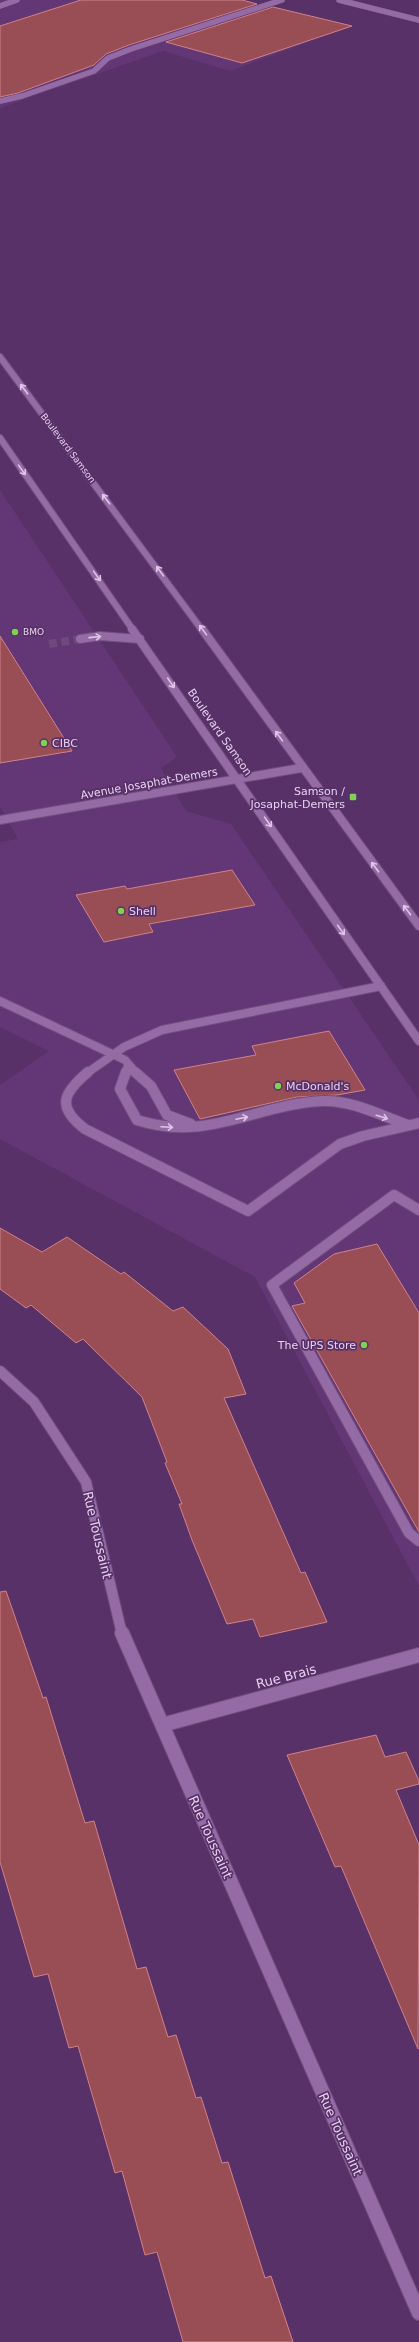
<svg xmlns="http://www.w3.org/2000/svg" width="419" height="2342" font-family="'DejaVu Sans',sans-serif">
  <rect width="100%" height="100%" fill="#583168"/>
  <!-- built -->
  <path fill="#633775" d="M0 0H195L176 9 311 41 230 71 163 51 0 108Z
    M0 490 177 757 161 768 186 811 231 824 419 1100V1586L255 1277 0 1139V1085L49 1051 0 1027V842L18 839 0 806Z"/>
  <!-- building -->
  <path fill="#994e55" stroke="#d28187" d="M81 0H242L257 4 129 45 106 54 94 65 18 93 0 97V26Z
    M273 7 352 26 242 63 166 42Z
    M0 636 72 751 0 763Z
    M232 870 255 905 149 924 153 932 104 942 76 895 125 886 127 889Z
    M329 1031 365 1090 337 1095 297 1097 200 1119 174 1070 256 1055 252 1046Z
    M0 1228 42 1252 67 1237 121 1274 124 1272 173 1311 183 1307 228 1349 246 1394 224 1398 301 1573 305 1572 327 1622 260 1637 253 1619 227 1624 192 1540 179 1504H182L165 1463 167 1462 142 1397 83 1339 76 1343 31 1305 26 1308 0 1289Z
    M377 1244 419 1313V1532L292 1306 305 1303 294 1283 334 1254Z
    M6 1591 43 1698 46 1697 85 1823 94 1821 137 1969 146 1967 168 2037 176 2035 196 2098 201 2097 222 2163 228 2162 265 2278 271 2276 293 2342H183L157 2252 145 2255 122 2171 115 2173 78 2046 69 2048 48 1974 34 1977 0 1862V1592Z
    M376 1735 385 1757 406 1752 419 1781V1784L396 1790 419 1845 418 2049 341 1866 335 1867 287 1755Z"/>
  <g fill="none" stroke-linecap="round" stroke-linejoin="round">
    <!-- minor-tunnel -->
    <path stroke="#6d497c" stroke-width="8" stroke-dasharray="8 4.5" stroke-linecap="butt" d="M49 644 80 639"/>
    <defs>
      <path id="minor-far4" d="M339 0 419 20
        M0 6 17 0
        M0 101 22 96 94 71 108 58 131 49 282 0"/>
      <path id="minor-far3" d="M0 357 202 630
        M0 438 133 630"/>
      <path id="minor-far2" d="M132 629 419 1041
        M202 629 419 926
        M80 639 100 636 140 639
        M0 820 301 768
        M0 1001 125 1060 136 1073
        M87 1073 124 1047 162 1030 381 986
        M125 1073 128 1066"/>
      <path id="minor-far1" d="M88 1072C63 1093 56 1107 85 1129L248 1211 340 1144 363 1136 419 1123
        M126 1072 120 1089 137 1120C207 1143 256 1104 323 1101 352 1100 382 1116 408 1125
        M135 1072 151 1086 167 1115 191 1124
        M419 1210 394 1195 272 1285 409 1533 419 1541
        M0 1371 34 1402 86 1482 122 1634"/>
      <path id="minor" d="M122 1633 419 2313
        M162 1725 419 1655"/>
    </defs>
    <!-- minor-far4 casing -->
    <use href="#minor-far4" stroke="#704e7c" stroke-width="6"/>
    <!-- minor-far3 casing -->
    <use href="#minor-far3" stroke="#704e7c" stroke-width="8"/>
    <!-- minor-far2 casing -->
    <use href="#minor-far2" stroke="#704e7c" stroke-width="10"/>
    <!-- minor-far1 casing -->
    <use href="#minor-far1" stroke="#704e7c" stroke-width="12"/>
    <!-- minor casing -->
    <use href="#minor" stroke="#704e7c" stroke-width="16"/>
    <!-- minor-far4 -->
    <use href="#minor-far4" stroke="#956ba6" stroke-width="5.5"/>
    <!-- minor-far3 -->
    <use href="#minor-far3" stroke="#956ba6" stroke-width="6"/>
    <!-- minor-far2 -->
    <use href="#minor-far2" stroke="#956ba6" stroke-width="8"/>
    <!-- minor-far1 -->
    <use href="#minor-far1" stroke="#956ba6" stroke-width="10"/>
    <!-- minor -->
    <use href="#minor" stroke="#956ba6" stroke-width="14"/>
  </g>
  <!-- one-way arrows -->
  <defs><path id="oneway-shaft" d="M-6 0H5M1.5-3L5.5 0L1.5 3" fill="none" stroke-width="1.6" stroke-linecap="round" stroke-linejoin="round"/></defs>
  <g stroke="#dfc6e9">
    <use href="#oneway-shaft" transform="translate(24 389) rotate(-127)"/>
    <use href="#oneway-shaft" transform="translate(22 470) rotate(55)"/>
    <use href="#oneway-shaft" transform="translate(106 499) rotate(-127)"/>
    <use href="#oneway-shaft" transform="translate(160 571) rotate(-126)"/>
    <use href="#oneway-shaft" transform="translate(97 576) rotate(55)"/>
    <use href="#oneway-shaft" transform="translate(203 630) rotate(-126)"/>
    <use href="#oneway-shaft" transform="translate(95 637) rotate(-6)"/>
    <use href="#oneway-shaft" transform="translate(171 683) rotate(56)"/>
    <use href="#oneway-shaft" transform="translate(279 736) rotate(-126)"/>
    <use href="#oneway-shaft" transform="translate(268 822) rotate(55)"/>
    <use href="#oneway-shaft" transform="translate(375 867) rotate(-127)"/>
    <use href="#oneway-shaft" transform="translate(407 910) rotate(-127)"/>
    <use href="#oneway-shaft" transform="translate(341 930) rotate(55)"/>
    <use href="#oneway-shaft" transform="translate(382 1117) rotate(18)"/>
    <use href="#oneway-shaft" transform="translate(242 1118) rotate(-12)"/>
    <use href="#oneway-shaft" transform="translate(167 1127) rotate(3)"/>
  </g>
  <!-- markers -->
  <g fill="#80d051" stroke="#583168" stroke-width="1.5">
    <circle cx="15" cy="632" r="4"/>
    <circle cx="44" cy="743" r="4"/>
    <rect x="349" y="793" width="8" height="8" rx="2"/>
    <circle cx="121" cy="911" r="4"/>
    <circle cx="278" cy="1086" r="4"/>
    <circle cx="364" cy="1345" r="4"/>
  </g>
  <g text-anchor="middle" stroke-width="3.5" stroke-linejoin="round" paint-order="stroke">
    <!-- far-street labels -->
    <g font-size="9" fill="#e7d0f0" stroke="#583168">
      <text transform="translate(68 448) rotate(53)" y="3">Boulevard Samson</text>
    </g>
    <!-- far-poi labels -->
    <g font-size="9" fill="#e7d0f0" stroke="#583168" text-anchor="start">
      <text x="23" y="635">BMO</text>
    </g>
    <!-- street labels -->
    <g font-size="11" fill="#e7d0f0" stroke="#583168">
      <text transform="translate(220 732) rotate(55)" y="4">Boulevard Samson</text>
      <text transform="translate(149 783) rotate(-10)" y="4">Avenue Josaphat-Demers</text>
    </g>
    <!-- poi labels -->
    <g font-size="11" fill="#e7d0f0" stroke="#583168" text-anchor="start">
      <text x="52" y="747">CIBC</text>
      <text x="345" y="795" text-anchor="end">Samson /<tspan x="345" dy="13">Josaphat-Demers</tspan></text>
      <text x="129" y="915">Shell</text>
      <text x="286" y="1090">McDonald's</text>
      <text x="356" y="1349" text-anchor="end">The UPS Store</text>
    </g>
    <!-- near-street labels -->
    <g font-size="13" fill="#e7d0f0" stroke="#583168">
      <text transform="translate(98 1535) rotate(77)" y="5">Rue Toussaint</text>
      <text transform="translate(286 1676) rotate(-15)" y="5">Rue Brais</text>
      <text transform="translate(211 1837) rotate(66)" y="5">Rue Toussaint</text>
      <text transform="translate(341 2134) rotate(66)" y="5">Rue Toussaint</text>
    </g>
  </g>
</svg>
